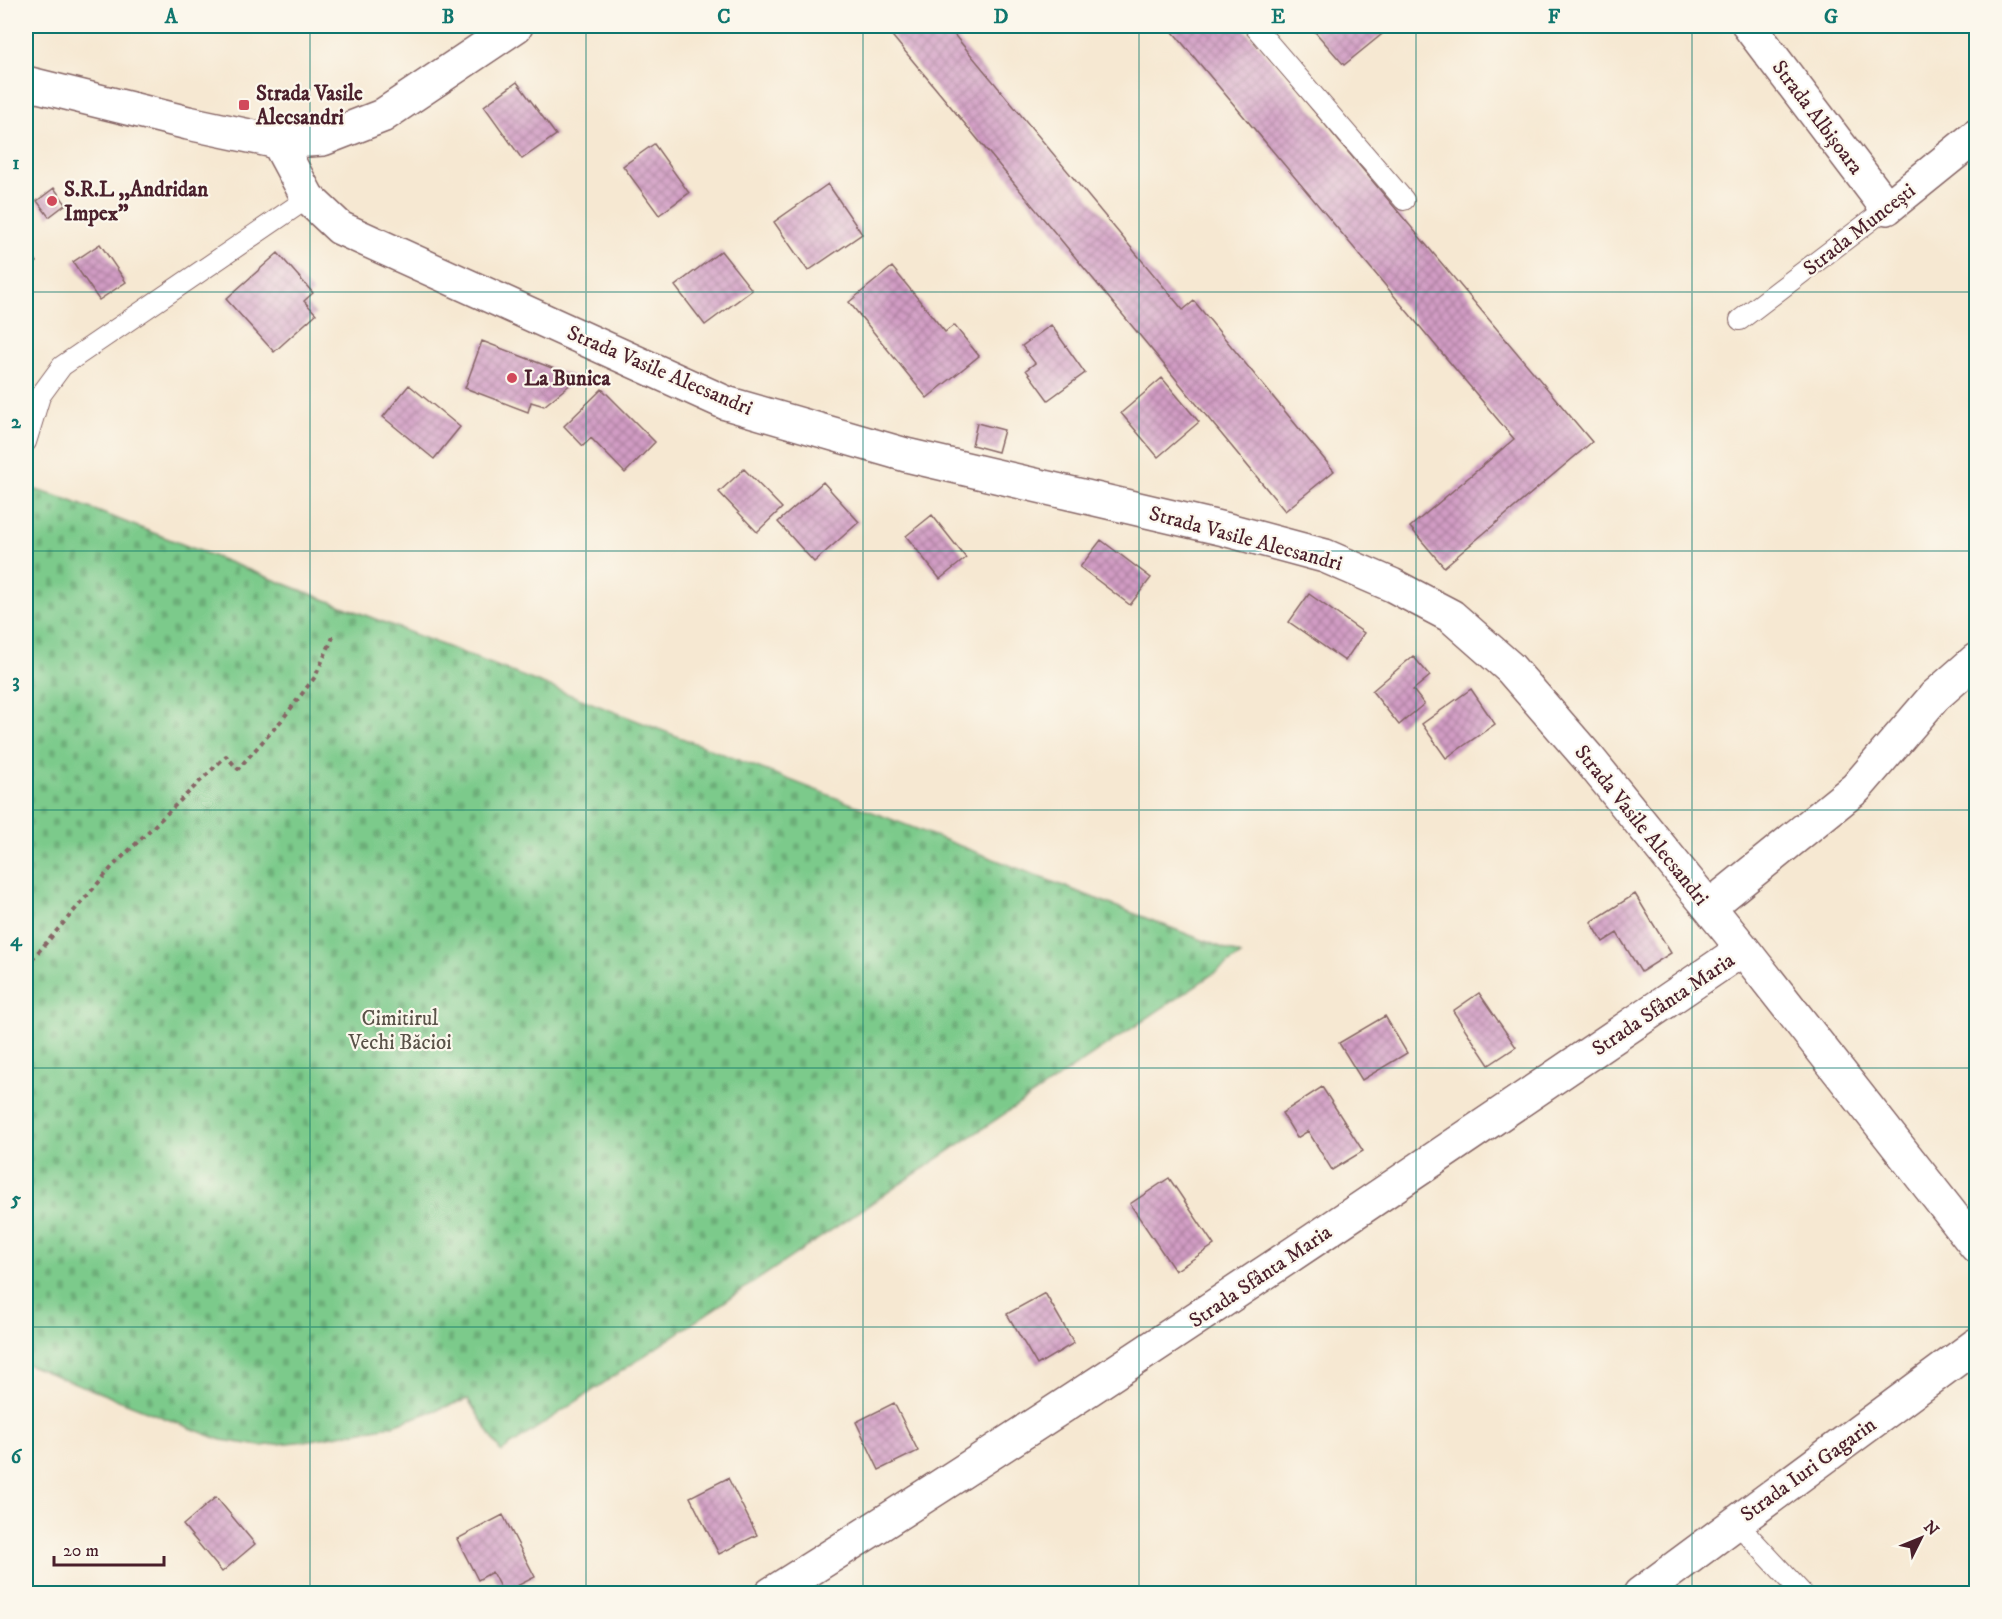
<svg xmlns="http://www.w3.org/2000/svg" width="2002" height="1619" font-family="'IM FELL DW Pica',serif">
  <defs>
    <pattern id="cemetery-stones" width="16" height="16" patternUnits="userSpaceOnUse" patternTransform="scale(1.5)"><rect width="16" height="16" fill="#7bca8b"/><path d="M2 7V4a2 2 0 0 1 4 0v3zM10 15v-3a2 2 0 0 1 4 0v3z" fill="#6cad78"/></pattern>
    <pattern id="building-cross-hatch" width="8" height="8" patternUnits="userSpaceOnUse" patternTransform="scale(1.5)"><rect width="8" height="8" fill="#d19cc4"/><path d="M0 0l8 8M0 8l8-8" fill="none" stroke="#ac7f9f"/></pattern>
  </defs>
  <rect width="100%" height="100%" fill="#fbf7ec"/>
  <filter id="ink" filterUnits="userSpaceOnUse"><feTurbulence type="fractalNoise" baseFrequency=".0167" numOctaves="2"/><feDisplacementMap in="SourceGraphic" scale="12" xChannelSelector="R" yChannelSelector="G"/><feConvolveMatrix kernelMatrix="1 2 1 2 8 2 1 2 1" color-interpolation-filters="sRGB"/></filter>
  <filter id="wash" filterUnits="userSpaceOnUse"><feTurbulence type="fractalNoise" baseFrequency=".008" numOctaves="4" result="noise"/><feDisplacementMap in="SourceGraphic" scale="24" xChannelSelector="R" yChannelSelector="G"/><feGaussianBlur stdDeviation="1.35" result="paint"/><feColorMatrix in="noise" values="0 0 0 0 0 0 0 0 0 0 0 0 0 0 0 0 0 1.4 0 .05"/><feComposite in="paint" operator="in"/></filter>
  <g filter="url(#wash)">
    <rect width="100%" height="100%" fill="#f6e8d2"/>
    <!-- cemetery -->
    <path fill="url(#cemetery-stones)" stroke="#62745b" stroke-width="1.5" d="M26 487 66 499 1241 955 501 1452 468 1399 390 1426 305 1441 261 1446 221 1440 26 1364Z"/>
    <g id="blocks">
      <!-- building -->
      <path fill="url(#building-cross-hatch)" d="M884 26H947L1183 310 1194 301 1334 471 1285 511Z
        M1168 26H1242L1592 442 1444 567 1410 527 1514 439Z
        M1310 26H1392L1344 65Z
        M517 82 556 135 522 159 484 106Z
        M654 144 689 193 659 215 623 166Z
        M828 184 862 234 808 271 774 222Z
        M54 188 66 204 49 217 37 201Z
        M26 244 37 262 26 269Z
        M100 244 126 282 99 300 73 262Z
        M721 251 752 290 705 325 675 286Z
        M278 253 313 293 304 301 316 314 274 352 226 299Z
        M892 267 945 332 954 325 979 356 927 398 849 302Z
        M1051 325 1085 373 1048 400 1026 370 1035 363 1022 346Z
        M482 341 578 378 544 406 531 402 528 412 465 388Z
        M1162 378 1199 422 1158 457 1121 413Z
        M409 385 460 427 434 459 383 417Z
        M602 389 655 442 625 473 591 438 583 446 564 426Z
        M977 423 1004 430 998 452 972 445Z
        M744 469 782 508 757 532 719 492Z
        M823 482 859 522 814 562 778 522Z
        M932 515 966 558 940 579 906 536Z
        M1101 540 1151 578 1130 605 1080 567Z
        M1309 594 1364 633 1345 661 1289 622Z
        M1413 656 1430 676 1413 690 1424 704 1399 725 1372 691Z
        M1471 689 1495 724 1446 758 1422 724Z
        M1635 894 1671 953 1641 972 1617 933 1603 942 1591 922Z
        M1479 993 1516 1047 1489 1065 1453 1011Z
        M1385 1016 1407 1053 1362 1080 1339 1043Z
        M1322 1087 1363 1151 1332 1170 1308 1131 1297 1138 1282 1113Z
        M1169 1178 1214 1245 1175 1271 1130 1204Z
        M1045 1293 1074 1343 1037 1365 1007 1314Z
        M894 1403 918 1451 879 1470 856 1422Z
        M728 1478 757 1535 719 1554 690 1497Z
        M216 1497 255 1544 222 1572 183 1525Z
        M503 1515 535 1577 503 1593 492 1572 478 1580 457 1539Z"/>
    </g>
  </g>
  <g filter="url(#ink)">
    <use href="#blocks" fill-opacity="0" stroke="#866565" stroke-width="1.5"/>
    <g fill="none" stroke-linecap="round" stroke-linejoin="round">
      <defs>
        <path id="lane" d="M1254 26 1404 200
          M1740 320 1887 208
          M26 442 40 396 62 366 308 198
          M1736 1522 1803 1594"/>
        <path id="street" d="M1749 26 1887 208 1976 136
          M278 142 308 198 340 228 726 403 906 455 1224 529 1325 556 1392 585 1451 616 1510 668 1589 759 1743 949 1976 1246
          M1709 907 1856 788 1935 696 1976 660
          M771 1594C1100 1387 1422 1168 1743 949
          M1640 1594 1976 1345"/>
        <path id="secondary" d="M26 83 188 123 278 142 323 139 382 116 516 26"/>
      </defs>
      <!-- lane casing -->
      <use href="#lane" stroke="#866565" stroke-width="22"/>
      <!-- street casing -->
      <use href="#street" stroke="#866565" stroke-width="36"/>
      <!-- secondary casing -->
      <use href="#secondary" stroke="#866565" stroke-width="36"/>
      <!-- path -->
      <path stroke="#866565" stroke-width="4" stroke-dasharray="4.5 4.5" stroke-linecap="butt" d="M26 966 113 866 226 756 238 769 281 721 315 677 334 635"/>
      <!-- lane -->
      <use href="#lane" stroke="#fff" stroke-width="20"/>
      <!-- street -->
      <use href="#street" stroke="#fff" stroke-width="33"/>
      <!-- secondary -->
      <use href="#secondary" stroke="#fff" stroke-width="33"/>
    </g>
  </g>
  <!-- grid -->
  <path fill="none" stroke="#0f766e" stroke-width="1.5" stroke-opacity="0.55" d="M310 26V1594M586 26V1594M863 26V1594M1139 26V1594M1416 26V1594M1692 26V1594M26 292H1976M26 551H1976M26 810H1976M26 1068H1976M26 1327H1976"/>
  <!-- markers -->
  <g fill="#d1495b" stroke="#fbf7ec" stroke-width="2">
    <rect x="238" y="99" width="12" height="12" rx="3"/>
    <circle cx="52" cy="201" r="6"/>
    <circle cx="512" cy="378" r="6"/>
  </g>
  <g text-anchor="middle" stroke-width="4.5" stroke-linejoin="round" paint-order="stroke">
    <!-- poi labels -->
    <g font-size="21" font-weight="bold" fill="#4a1f2b" stroke="#fbf7ec" text-anchor="start">
      <text x="256" y="100">Strada Vasile<tspan x="256" dy="24">Alecsandri</tspan></text>
      <text x="64" y="196">S.R.L ,,Andridan<tspan x="64" dy="24">Impex"</tspan></text>
      <text x="524" y="385">La Bunica</text>
    </g>
    <!-- street labels -->
    <g font-size="21" fill="#4a1f2b" stroke="#fbf7ec">
      <text transform="translate(1818 117) rotate(53)" y="7">Strada Albișoara</text>
      <text transform="translate(1859 229) rotate(-38)" y="7">Strada Muncești</text>
      <text transform="translate(660 370) rotate(23)" y="7">Strada Vasile Alecsandri</text>
      <text transform="translate(1246 538) rotate(15)" y="7">Strada Vasile Alecsandri</text>
      <text transform="translate(1642 825) rotate(51)" y="7">Strada Vasile Alecsandri</text>
      <text transform="translate(1663 1004) rotate(-34)" y="7">Strada Sfânta Maria</text>
      <text transform="translate(1260 1276) rotate(-34)" y="7">Strada Sfânta Maria</text>
      <text transform="translate(1808 1469) rotate(-36)" y="7">Strada Iuri Gagarin</text>
    </g>
    <!-- park labels -->
    <g font-size="21" fill="#595248" stroke="#fbf7ec">
      <text x="400" y="1025">Cimitirul<tspan x="400" dy="24">Vechi Băcioi</tspan></text>
    </g>
  </g>
  <!-- margin -->
  <rect width="2002" height="1619" fill="none" stroke="#fbf7ec" stroke-width="66"/>
  <!-- north arrow -->
  <g transform="translate(1921 1538) rotate(47)" stroke="#fbf7ec" stroke-width="4.5" paint-order="stroke">
  <path d="M0-4.5L10 22L0 15L-10 22Z" fill="#4a1f2b"/>
  <text y="-9" font-size="16" font-weight="bold" text-anchor="middle" fill="#4a1f2b">N</text>
  </g>
  <!-- scale -->
  <path d="M54 1556v9h110v-9" fill="none" stroke="#4a1f2b" stroke-width="3"/>
  <text x="63" y="1556" font-size="18" fill="#4a1f2b" stroke="#fbf7ec" stroke-width="4.5" paint-order="stroke">20 m</text>
  <rect x="33" y="33" width="1936" height="1553" fill="none" stroke="#0f766e" stroke-width="2"/>
  <g font-size="20" text-anchor="middle" font-weight="bold" fill="#0f766e">
    <text x="171" y="23">A</text>
    <text x="448" y="23">B</text>
    <text x="724" y="23">C</text>
    <text x="1001" y="23">D</text>
    <text x="1278" y="23">E</text>
    <text x="1554" y="23">F</text>
    <text x="1831" y="23">G</text>
    <text x="16" y="169">1</text>
    <text x="16" y="428">2</text>
    <text x="16" y="687">3</text>
    <text x="16" y="946">4</text>
    <text x="16" y="1205">5</text>
    <text x="16" y="1463">6</text>
  </g>
</svg>
